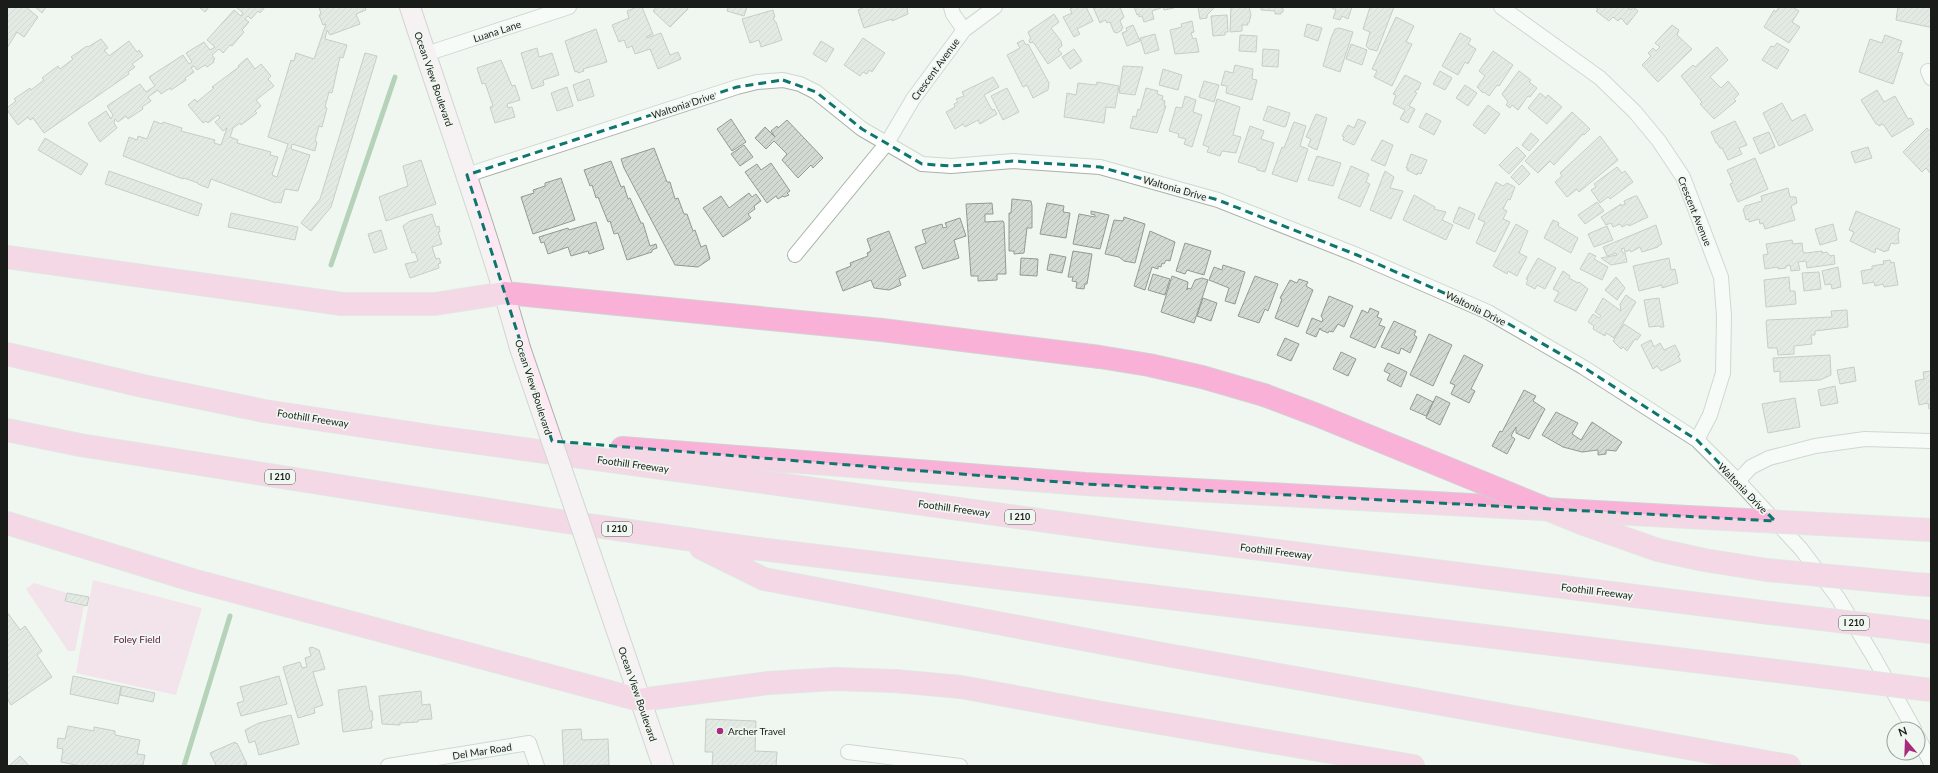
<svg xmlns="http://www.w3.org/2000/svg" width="1938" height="773" font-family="Lato,sans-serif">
  <defs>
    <pattern id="building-hatch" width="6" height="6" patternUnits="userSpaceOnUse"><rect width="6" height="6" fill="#d2d9d2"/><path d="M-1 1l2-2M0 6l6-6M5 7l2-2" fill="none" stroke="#b4bab4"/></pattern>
  </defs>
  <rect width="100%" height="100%" fill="#eff7f0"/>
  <!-- green -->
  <path fill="#f7cce2" d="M93 580 202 608 176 695 76 673Z
    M34 583 67 593 65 602 84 606 75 651H68L26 589Z"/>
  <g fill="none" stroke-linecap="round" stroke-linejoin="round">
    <!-- stream -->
    <path stroke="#71a575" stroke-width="5" d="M331 265 395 77
      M184 766 230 616"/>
  </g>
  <!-- building -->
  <path fill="url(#building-hatch)" stroke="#939a93" d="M7 7H26L38 17 24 37 17 32 7 48Z
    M35 7H46L42 13Z
    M199 7H209L205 12Z
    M236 7H265L260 13 258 11 251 19 248 16 245 19 249 22 242 30 244 32 232 46 230 45 223 53 219 49 212 55 215 59 213 60 214 62 207 67 205 65 197 70 194 66 191 68 194 72 185 78 186 80 171 90 170 88 161 94 158 90 148 97 151 101 142 107 143 109 128 119 126 116 118 122 115 119 114 123 117 128 100 142 88 123 106 111 111 119 113 115 107 106 140 84 146 92 155 86 149 77 183 55 189 64 192 62 186 53 204 42 210 50 215 47 207 40 234 10 241 16 243 13Z
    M319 7H365L366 10 356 14 360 24 330 35 327 30 325 39 347 45 343 58 340 57 332 93 329 92 325 107 327 108 322 127 319 126 315 141 317 142 315 151 292 144 291 149 310 155 298 191 285 189 281 203 277 202 276 203 211 179 208 188 198 184V183L184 178 183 179 123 156 129 137 137 140 138 136 147 139 154 121 162 124 163 122 182 128 181 131 215 140 214 143 221 145 227 128 223 131 215 122 220 118 218 115 208 123 206 121 203 123 188 105 195 99 197 102 214 88 212 87 239 67 238 66 247 58 255 69 261 64 271 76 268 79 274 86 256 100 261 106 255 111 257 113 241 125 240 123 233 128 230 137 238 140 237 143 271 152 270 155 278 157 272 175 277 177 288 144 268 137 291 60 294 61 296 53 314 59 326 24 323 25 319 15 321 14Z
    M637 7H642L653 34 646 37 647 38 661 33 670 55 678 52 681 59 658 69 650 49 635 54 632 46 627 48 624 40 619 42 612 25 629 18 627 11Z
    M656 7H687L688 9 670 27 653 11Z
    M728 7H747L744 16 727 11Z
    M865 7H907L908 14 892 21V19L864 28 858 10Z
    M1074 7H1086L1093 21 1077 29 1080 34 1074 37 1063 17 1072 13 1070 9Z
    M1093 7H1120L1124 17 1120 21 1123 28 1121 29 1122 30 1117 33 1114 32 1110 22 1107 23 1105 20 1100 23Z
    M1134 7H1161V8L1152 11 1154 19 1144 22 1142 16 1139 17V14L1137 15Z
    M1163 7H1174V8L1164 10Z
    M1198 7H1215L1207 15V18L1200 19Z
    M1231 7H1249L1251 15 1249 23H1247L1248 25H1242V31L1230 32Z
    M1261 7H1283V12H1281V14H1275V11L1261 10Z
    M1330 7H1352L1348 19 1342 16 1340 20 1333 18 1336 10Z
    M1370 7H1394L1377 51 1369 49 1366 46 1370 32 1363 29Z
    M1595 7H1627L1631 10 1633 7 1638 11 1627 25 1621 18 1618 21 1613 17 1609 21 1596 11 1598 9Z
    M1779 7H1792L1799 11 1792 22 1800 27 1789 43 1764 27 1774 10 1776 12Z
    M1898 7H1931V26L1929 27 1896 20Z
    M773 10 775 17H773L775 22H776L782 40 761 47 759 40 750 43 742 19Z
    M1054 14 1059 22 1051 28 1061 41 1062 46 1058 49 1062 54 1048 64 1033 42 1030 43 1029 40 1031 39 1028 32Z
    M1227 15 1228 32H1225V35L1213 36 1211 16Z
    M1396 17 1414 26 1406 42 1412 44 1392 86 1374 77 1377 71 1372 69Z
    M1192 21 1194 32 1191 33 1193 39 1196 38 1199 52 1175 54 1170 30 1182 27 1181 24Z
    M1307 24 1322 28 1318 41 1304 36Z
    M1133 25 1140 41 1127 46 1122 33 1127 31 1126 28Z
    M1672 25 1679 30 1677 35 1692 49 1658 82 1642 65 1651 56 1648 53 1653 48 1656 51 1660 47 1655 43Z
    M1339 28 1353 32 1340 72 1323 66 1331 38 1335 29Z
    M596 29 607 62 583 69 584 71 578 73 577 71 575 72 565 41Z
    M1460 33 1471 39 1468 44 1476 49 1468 64 1465 62 1458 75 1442 66Z
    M1155 34 1159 50 1145 54 1140 38Z
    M1240 35 1257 36 1256 52 1239 51Z
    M1885 35 1902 41 1898 52 1903 53 1893 84 1859 72 1870 39 1882 43Z
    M863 38 885 53 872 72 869 70 867 74 863 72 860 76 844 65Z
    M101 39 108 48 104 50 109 56 129 41 137 52 139 50 143 56 132 64 135 67 128 72 129 74 44 133 33 118 30 120 28 117 18 125 7 110V108L16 101 14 99 30 88 31 90 44 80 42 78 58 66 60 69 73 59 71 57 87 46 88 47Z
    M1023 40 1026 45 1028 44 1049 83 1048 90 1033 98 1027 85 1023 87 1007 55 1020 48 1017 43Z
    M821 41 834 49 826 62 813 54Z
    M1777 43 1789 50 1777 69 1762 60 1771 46 1774 47Z
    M1351 44 1367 50 1362 65 1346 59Z
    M1717 47 1728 60 1710 77 1721 88 1728 81 1739 94 1734 99 1736 101 1714 119 1700 104 1702 102 1681 76 1693 65 1695 67Z
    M537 48 539 57 552 53 559 75 543 80 544 85 532 89 521 53Z
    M1074 49 1082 61 1070 69 1062 57Z
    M1263 49 1279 50 1278 67 1262 66Z
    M1493 51 1513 65 1499 86 1497 85 1489 96 1484 92 1483 93 1477 87 1485 76 1479 71Z
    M365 53 377 56 331 207 311 231 301 223 320 199Z
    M501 60 512 86 515 85 520 100 507 104 508 108 512 107 515 117 495 123 490 107 493 106 485 83 482 84 477 68Z
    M1235 65 1253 69 1252 79 1257 80 1252 100 1226 93 1227 86 1221 85 1225 71 1233 73Z
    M1123 66 1143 67 1135 95 1119 93Z
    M1163 69 1182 75 1178 90 1159 85Z
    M1440 71 1452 78 1445 90 1433 84Z
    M1519 71 1531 80 1529 82 1537 88 1530 97 1528 96 1518 110 1512 105 1510 108 1506 105 1508 102 1502 94Z
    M1405 75 1421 83 1418 90 1417 89 1415 92 1417 93 1409 106 1415 109 1408 123 1400 119 1405 110 1393 104 1396 95 1393 94Z
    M993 77 999 87 984 95 992 110 994 109 997 114 980 124 978 120 965 127 963 124 955 129 946 112 955 107 954 104 958 102 956 99 964 96 962 92Z
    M589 79 594 96 578 101 573 85Z
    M1204 81 1219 85 1214 102 1199 97Z
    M1097 82 1119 86 1115 108 1106 107 1104 123 1064 117 1067 93 1076 95 1078 83 1096 85Z
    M1465 85 1477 93 1468 106 1456 98Z
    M567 87 573 106 557 111 551 93Z
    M1007 88 1019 112 1003 120 991 96Z
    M1146 88 1158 91 1157 94 1163 96 1162 100 1165 101 1164 106H1166L1157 133 1130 128 1133 116 1136 117 1138 109 1140 110Z
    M1877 90 1884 102 1895 96 1908 119 1911 118 1914 124 1892 137 1883 124 1879 126 1877 124H1876L1861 100Z
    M1540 93 1546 98 1548 95 1562 107 1547 124 1528 108Z
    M1185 96 1196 100 1193 112 1202 115 1192 147 1184 144 1186 139 1178 137 1179 134 1169 131 1176 107 1182 108Z
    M1217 99 1240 107 1233 135 1241 137 1236 153 1222 151 1220 156 1207 152 1209 147 1203 145Z
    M1782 103 1792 121 1805 114 1813 130 1779 146 1763 113Z
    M1488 105 1500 114 1485 134 1473 125Z
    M1268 106 1290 113 1286 126 1284 127 1263 120Z
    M1572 112 1590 129 1584 135 1583 134 1554 165 1550 161 1538 173 1525 161Z
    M1426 113 1441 121 1434 135 1419 127Z
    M1316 114 1327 118 1317 150 1308 146 1311 139 1306 137Z
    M731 119 746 142 732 151 717 129Z
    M1358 119 1366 122 1354 145 1343 140 1344 137 1342 136 1348 125 1354 128Z
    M787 120 823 158 813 168 811 165 798 178 782 160 787 154 774 141 766 149 755 138 765 127 775 137 771 131 777 126 778 128Z
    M1735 121 1747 145 1739 148 1742 154 1728 160 1722 148H1720L1717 143H1716L1711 132Z
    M1294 122 1306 126 1300 146 1308 149 1297 182 1272 174 1282 147 1284 148Z
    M1250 126 1264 131 1261 139 1274 143 1265 172 1257 170V168L1238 162Z
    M1927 128 1931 132V174L1926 168 1922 172 1903 152Z
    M1769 132 1775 147 1760 154 1753 138Z
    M1531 133 1539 140 1529 151 1522 145Z
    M1600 136 1618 160 1579 192 1577 189 1567 197 1555 182 1562 176 1560 173Z
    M45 138 88 164 81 175 38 150Z
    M1382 140 1393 145 1385 166 1371 160Z
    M744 145 753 157 740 166 731 154Z
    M1517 147 1526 156 1509 174 1499 165Z
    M1868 147 1872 158 1855 163 1851 152Z
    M654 148 667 182H670L675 199 678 198 684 214H687L693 231 695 230 701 247 706 245 710 259 698 267 675 265 624 168 621 159Z
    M1411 154 1427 160 1421 174 1418 173 1417 175 1407 170 1408 168H1406Z
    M1317 156 1341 163 1333 186 1308 180Z
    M1755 158 1768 189 1738 202 1730 184 1733 183 1727 170Z
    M421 160 436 204 386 221 379 197 408 186 403 166Z
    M611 161 621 187 624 186 628 199 630 198 641 223H643L650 246 656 244 657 248 652 250V252L627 260 618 233 614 234 610 221 608 222 598 197 596 198 592 185 590 186 584 170Z
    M771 163 790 191 787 193 789 195 784 197 783 196 778 199 776 196 767 203 745 172 757 164 761 170Z
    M1522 165 1530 174 1519 185 1511 177Z
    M1351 166 1369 174 1366 182 1370 184 1360 207 1338 198Z
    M1617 167 1622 173 1625 171 1633 182 1610 199 1608 197 1600 203 1591 190 1596 187 1594 184Z
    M109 171 202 204 198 216 105 184Z
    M1385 171 1394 177 1390 188 1403 191 1391 219 1370 210Z
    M561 178 575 220 533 234 521 197 534 193 533 190 545 186V183Z
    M1496 182 1503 186 1507 183 1515 187 1510 200 1508 199 1503 209 1507 211 1503 219 1510 222 1495 252 1476 243 1485 222 1478 219Z
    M1788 188 1790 197H1796L1797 203 1791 206 1795 220 1765 229 1763 223 1760 224 1759 219 1749 222V219L1746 220 1743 209 1745 208V206L1762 201 1761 196Z
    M749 193 752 197 756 194 761 201 754 206 755 209 748 214 751 218 723 237 703 208 721 196 729 208Z
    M1414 195 1435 207 1434 209 1446 212 1442 220 1453 225 1446 240 1403 220Z
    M1635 196H1637L1648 217 1629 226 1628 224 1622 227 1620 224 1613 227 1611 223 1606 225 1601 217 1621 204V206L1625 204 1624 201Z
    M1012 199 1031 201 1032 206V228H1027L1024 253 1014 254V251H1009V213H1011Z
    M1597 202 1604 211 1585 224 1578 215Z
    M992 203 993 214H985V222L1003 221 1004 223 1006 274H997V280L978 281V276H971L966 204Z
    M1047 203 1064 206 1063 212 1070 213 1066 238 1040 234Z
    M1459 207 1475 214 1469 229 1453 222Z
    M1091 211 1109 215 1100 249 1073 244 1079 214 1095 217V215L1091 214Z
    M1856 211 1900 229 1898 235 1899 243 1895 244 1891 243 1888 251 1886 250 1885 252 1876 248 1875 253 1850 241 1854 232 1849 230Z
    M231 213 298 227 295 240 228 227Z
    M432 214 436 227 439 226 440 232H438L442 244 432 247 436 259 439 258 441 263 438 264 439 268 410 278 405 264 418 261 415 252 412 253 403 226 410 221Z
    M1124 217 1145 224 1135 263 1124 261 1119 257 1105 254 1114 220 1123 221Z
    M960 218 966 236 954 240 959 258 923 269 915 247 926 243 922 230 942 224 943 228 947 227 945 223Z
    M1553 220 1559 223 1558 226 1578 238 1571 253 1544 238Z
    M596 222 604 249 589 254 588 251 571 256 568 247 548 254 544 242 541 243 539 237 568 228 569 230Z
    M1516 224 1528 231 1519 253 1527 257 1517 276 1508 271 1507 274 1493 266Z
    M1833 224 1837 240 1820 245 1815 229Z
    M1656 225 1662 244 1658 246V247L1642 252 1640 247 1631 252 1630 250 1625 252 1624 248 1621 249 1623 253H1625L1627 262 1611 265 1601 258 1617 255 1616 253 1607 256 1603 247Z
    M1607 226 1613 240 1594 247 1588 234Z
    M381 230 387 249 374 253 368 234Z
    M889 231 906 276 899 279 901 285 889 290 874 288 871 280 843 291 836 272 851 266 850 263 868 256 867 253 871 251 867 239Z
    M1150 231 1175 242 1170 261 1166 260 1164 264 1162 263 1161 267 1158 266V269L1152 267 1145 290 1134 286Z
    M1792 240 1793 244 1802 243 1803 252 1806 253 1822 251V253L1827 252 1830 256 1834 255 1835 264 1807 268 1806 261 1798 262 1800 270 1791 271 1790 265 1786 266V268L1778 269V267L1765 269 1763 255 1768 254 1766 244Z
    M1185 243 1211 251 1204 275 1187 270 1185 274 1176 271Z
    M1073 251 1092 254 1087 284H1085L1084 289 1076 288 1077 282 1072 281 1073 277H1068Z
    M1589 253 1596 256 1594 259 1608 267 1602 280 1580 269Z
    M1050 254 1066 257 1062 273 1047 270Z
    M1021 258 1038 259 1037 276 1020 275Z
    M1538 258 1556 268 1545 289 1537 285 1535 289 1526 284 1528 280 1526 279Z
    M1669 258 1671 270 1675 269 1678 283 1662 288V285L1639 291 1633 266Z
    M1890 260 1891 263 1894 262 1898 285 1884 287 1883 284 1875 286 1874 282 1863 284 1861 271 1872 269V266L1884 264 1883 261Z
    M1223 265 1245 272 1235 304 1225 301 1229 288 1209 280 1214 267 1222 270Z
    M1838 267 1841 287 1832 289 1831 284 1825 285 1822 271Z
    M1563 271 1570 276 1569 278 1578 283 1579 282 1588 289 1576 311 1554 301 1559 292 1553 289Z
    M1819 272 1821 289 1804 291 1802 273Z
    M1153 274 1170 279 1165 295 1148 290Z
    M1172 276 1188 282 1187 290V288L1191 289 1195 280 1202 278 1208 280 1194 323 1161 312Z
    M1255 276 1278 284 1268 311 1265 309 1259 323 1238 316Z
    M1616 277 1625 288 1617 300 1605 290Z
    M1789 277 1790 291H1795L1796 304 1766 307 1764 280Z
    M1299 279 1308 282 1306 286 1313 290 1298 327 1275 318 1282 299 1280 298 1290 280 1297 283Z
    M1626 295 1636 302 1614 338 1606 333 1605 336 1593 329 1594 326 1588 322 1593 314 1599 318 1601 316 1595 312 1603 298 1621 311 1620 304Z
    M1329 296 1353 306 1344 327 1338 324 1333 332 1329 331 1328 333 1321 330 1320 328 1316 337 1306 333 1312 318 1322 322 1323 319 1321 316Z
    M1203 298 1217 303 1211 321 1197 316Z
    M1659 298 1664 327H1660L1659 326 1649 327 1644 300Z
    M1370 308 1379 312 1377 317 1382 319 1379 325 1385 327 1375 348 1350 337 1362 310 1368 313Z
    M1847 310 1848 327 1815 331V335H1811L1812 344 1794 346V354L1778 355 1777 348H1768L1766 322 1767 320 1832 317 1831 311Z
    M1394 321 1416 331 1414 335 1417 337 1410 353 1401 348 1399 354 1381 347Z
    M1624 324 1641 335 1637 340 1635 339 1627 351 1623 347 1621 349 1613 341Z
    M1429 334 1452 345 1433 386 1410 375Z
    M1285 338 1299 344 1291 361 1277 355Z
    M1651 340 1654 347 1660 343 1664 350 1675 345 1680 355 1678 356 1681 361 1661 371 1657 366 1653 369 1641 345Z
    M1341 352 1356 359 1348 376 1333 369Z
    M1464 355 1483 365 1471 389 1475 391 1469 403 1451 394 1455 385 1450 383Z
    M1830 355 1831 375 1820 380 1780 382V371L1774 372 1773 358Z
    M1388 363 1407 372 1401 387 1387 380 1390 374 1384 371Z
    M1854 367 1856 381 1840 384 1837 370Z
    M1931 371V408L1929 409 1928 403 1919 405 1915 381 1924 379 1923 372Z
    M1835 386 1838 403 1821 406 1818 390Z
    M1524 390 1536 396 1533 401 1545 409 1529 439 1516 433V427L1511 436 1515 439 1507 454 1492 446 1500 431 1502 432Z
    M1417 394 1433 402 1426 416 1410 409Z
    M1436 396 1450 403 1440 425 1426 418Z
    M1795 398 1800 427 1768 433 1762 404Z
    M1556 412 1578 423 1572 434 1581 440 1592 422 1622 442 1616 451 1606 450V454L1598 455V450L1582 452 1563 447 1542 435Z
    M67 593 89 597 87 606 65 601Z
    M7 612 20 630 25 626 42 651 37 655 52 677 11 705 7 698Z
    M312 647 319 650 325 669 313 672 323 705 314 708 315 713 298 718 283 667 300 662 302 668 307 667 305 658 311 656 309 648Z
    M73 676 121 686 118 704 70 694Z
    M279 676 287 704 241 716 237 703 244 701 240 687Z
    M122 686 155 693 153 702 120 695Z
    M366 686 370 711H372L373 720 371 721 372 728 343 732 338 690Z
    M421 691 422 705 430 704 432 719 418 720V722L400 723V725L382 724 379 696Z
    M291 715 299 744 259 755 255 741 249 743 245 730 259 723Z
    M706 719 756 721 755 751 777 752 776 766H712L713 752H705Z
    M68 726 94 731V727L115 731V735L140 740 137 754 145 755 143 765 81 766 61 762 63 749 57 748 58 738 65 739Z
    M581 729 582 740 608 739 609 765 564 766 562 730Z
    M235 742 236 744 237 743 247 764 242 766H214L216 765 210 753Z
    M20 756 29 766H9Z"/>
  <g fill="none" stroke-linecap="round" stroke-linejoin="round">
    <defs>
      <path id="street" d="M951 7 953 14 964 30
        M1501 7 1600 78 1635 112 1659 141 1683 177 1721 277 1724 316 1723 373 1710 415 1697 440
        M426 54 569 7
        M1928 71 1931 78
        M467 175 737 87 757 82 783 80 800 84 816 92 862 129 922 164 951 166 1013 161 1100 167 1218 200 1357 255 1488 312 1583 367 1697 440 1738 481 1801 549 1838 598 1872 654 1914 729
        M795 255 887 143 913 99 964 30 995 7
        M1738 481 1751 467 1769 458 1815 446 1865 439 1931 441
        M1918 737 1931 763
        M848 752 960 766
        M388 766 529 743 537 766"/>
      <path id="secondary" d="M410 7C447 120 488 233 520 348
        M608 605 663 766"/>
      <path id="highway" d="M7 257 342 304H435L505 293 882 330 1100 357 1149 365 1202 377 1264 395
        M7 354 143 386 264 411 436 437 1141 534 1778 614
        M7 430 80 445 553 520 743 547 1810 675
        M622 448 1085 484 1688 517
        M7 523 192 580 640 700 768 683 835 679 895 681 961 687 1102 713 1413 766
        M1858 526 1931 530
        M701 548 764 579 1167 655 1789 766
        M1914 584 1931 585"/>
    </defs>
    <!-- street casing -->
    <use href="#street" stroke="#aab1aa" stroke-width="16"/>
    <!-- secondary casing -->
    <use href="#secondary" stroke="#aab1aa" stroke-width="22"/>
    <!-- highway casing -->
    <use href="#highway" stroke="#d1d2d1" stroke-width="24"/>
    <!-- street -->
    <use href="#street" stroke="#fff" stroke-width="14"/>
    <!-- secondary -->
    <use href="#secondary" stroke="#fee8f3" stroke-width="20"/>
    <!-- highway -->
    <use href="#highway" stroke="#fab1d8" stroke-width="22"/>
    <defs>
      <path id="secondary-bridge" d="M520 348 608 605"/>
      <path id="highway-bridge" d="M1264 395 1317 415 1581 523 1658 550 1704 560 1767 570 1914 584
        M1688 517 1858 526
        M1778 614 1931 632
        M1810 675 1931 690"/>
    </defs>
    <!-- secondary-bridge casing -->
    <use href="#secondary-bridge" stroke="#aab1aa" stroke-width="22" stroke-linecap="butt"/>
    <!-- highway-bridge casing -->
    <use href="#highway-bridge" stroke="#d1d2d1" stroke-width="24" stroke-linecap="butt"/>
    <!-- secondary-bridge -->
    <use href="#secondary-bridge" stroke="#fee8f3" stroke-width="20"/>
    <!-- highway-bridge -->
    <use href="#highway-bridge" stroke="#fab1d8" stroke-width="22"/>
  </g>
  <!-- marked area -->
  <path d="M0 0H1938V773H0ZM783 80 816 92 862 129 922 164 951 166 1013 161 1100 167 1218 200 1357 255 1488 312 1583 367 1697 440 1775 521 1085 484 552 441 467 175 737 87Z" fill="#eff7f0" fill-opacity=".55" fill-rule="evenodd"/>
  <path fill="none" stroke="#0f766e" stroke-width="3" stroke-dasharray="8 5" stroke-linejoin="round" d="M783 80 816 92 862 129 922 164 951 166 1013 161 1100 167 1218 200 1357 255 1488 312 1583 367 1697 440 1775 521 1085 484 552 441 467 175 737 87Z"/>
  <!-- markers -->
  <circle fill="#a82a7b" stroke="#eff7f0" stroke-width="1.5" cx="720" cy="731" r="4"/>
  <g text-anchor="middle" stroke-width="3.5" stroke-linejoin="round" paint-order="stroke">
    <!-- shield labels -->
    <g fill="#eff7f0" stroke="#595e5a" stroke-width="1">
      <rect x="265" y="470" width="30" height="14" rx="3"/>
      <rect x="1005" y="510" width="30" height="14" rx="3"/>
      <rect x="602" y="522" width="30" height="14" rx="3"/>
      <rect x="1839" y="616" width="30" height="14" rx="3"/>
    </g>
    <g font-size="9" font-weight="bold" fill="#191c19">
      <text x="280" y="480">I 210</text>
      <text x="1020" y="520">I 210</text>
      <text x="617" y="532">I 210</text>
      <text x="1854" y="626">I 210</text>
    </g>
    <!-- street labels -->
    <g font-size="10" fill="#191c19" stroke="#eff7f0">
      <text transform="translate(497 31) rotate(-18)" y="4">Luana Lane</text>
      <text transform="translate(935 69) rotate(-54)" y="4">Crescent Avenue</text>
      <text transform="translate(434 79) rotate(71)" y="4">Ocean View Boulevard</text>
      <text transform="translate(683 105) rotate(-18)" y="4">Waltonia Drive</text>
      <text transform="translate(1175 188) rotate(16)" y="4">Waltonia Drive</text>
      <text transform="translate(1695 211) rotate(68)" y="4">Crescent Avenue</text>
      <text transform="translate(1476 308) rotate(26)" y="4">Waltonia Drive</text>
      <text transform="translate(534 387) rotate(72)" y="4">Ocean View Boulevard</text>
      <text transform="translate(313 418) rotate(9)" y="4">Foothill Freeway</text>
      <text transform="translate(633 464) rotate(8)" y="4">Foothill Freeway</text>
      <text transform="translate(1743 488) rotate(46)" y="4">Waltonia Drive</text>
      <text transform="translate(954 508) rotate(8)" y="4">Foothill Freeway</text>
      <text transform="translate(1276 551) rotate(7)" y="4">Foothill Freeway</text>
      <text transform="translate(1597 591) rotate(7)" y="4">Foothill Freeway</text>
      <text transform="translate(638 694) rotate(71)" y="4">Ocean View Boulevard</text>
      <text transform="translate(482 751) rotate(-9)" y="4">Del Mar Road</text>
    </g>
    <!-- park labels -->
    <g font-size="10" fill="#601645" stroke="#eff7f0">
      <text x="137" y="643">Foley Field</text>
    </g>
    <!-- poi labels -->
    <g font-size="10" fill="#191c19" stroke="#eff7f0" text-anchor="start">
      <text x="728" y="735">Archer Travel</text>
    </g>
  </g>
  <!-- border -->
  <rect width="1938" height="773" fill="none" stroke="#191c19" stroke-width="16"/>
  <!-- north arrow -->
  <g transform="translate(1906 741) rotate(341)"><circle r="19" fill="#eff7f0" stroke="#999f9a"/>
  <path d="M0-3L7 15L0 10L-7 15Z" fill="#a82a7b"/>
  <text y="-6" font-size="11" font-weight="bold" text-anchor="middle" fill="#191c19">N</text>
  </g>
</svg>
